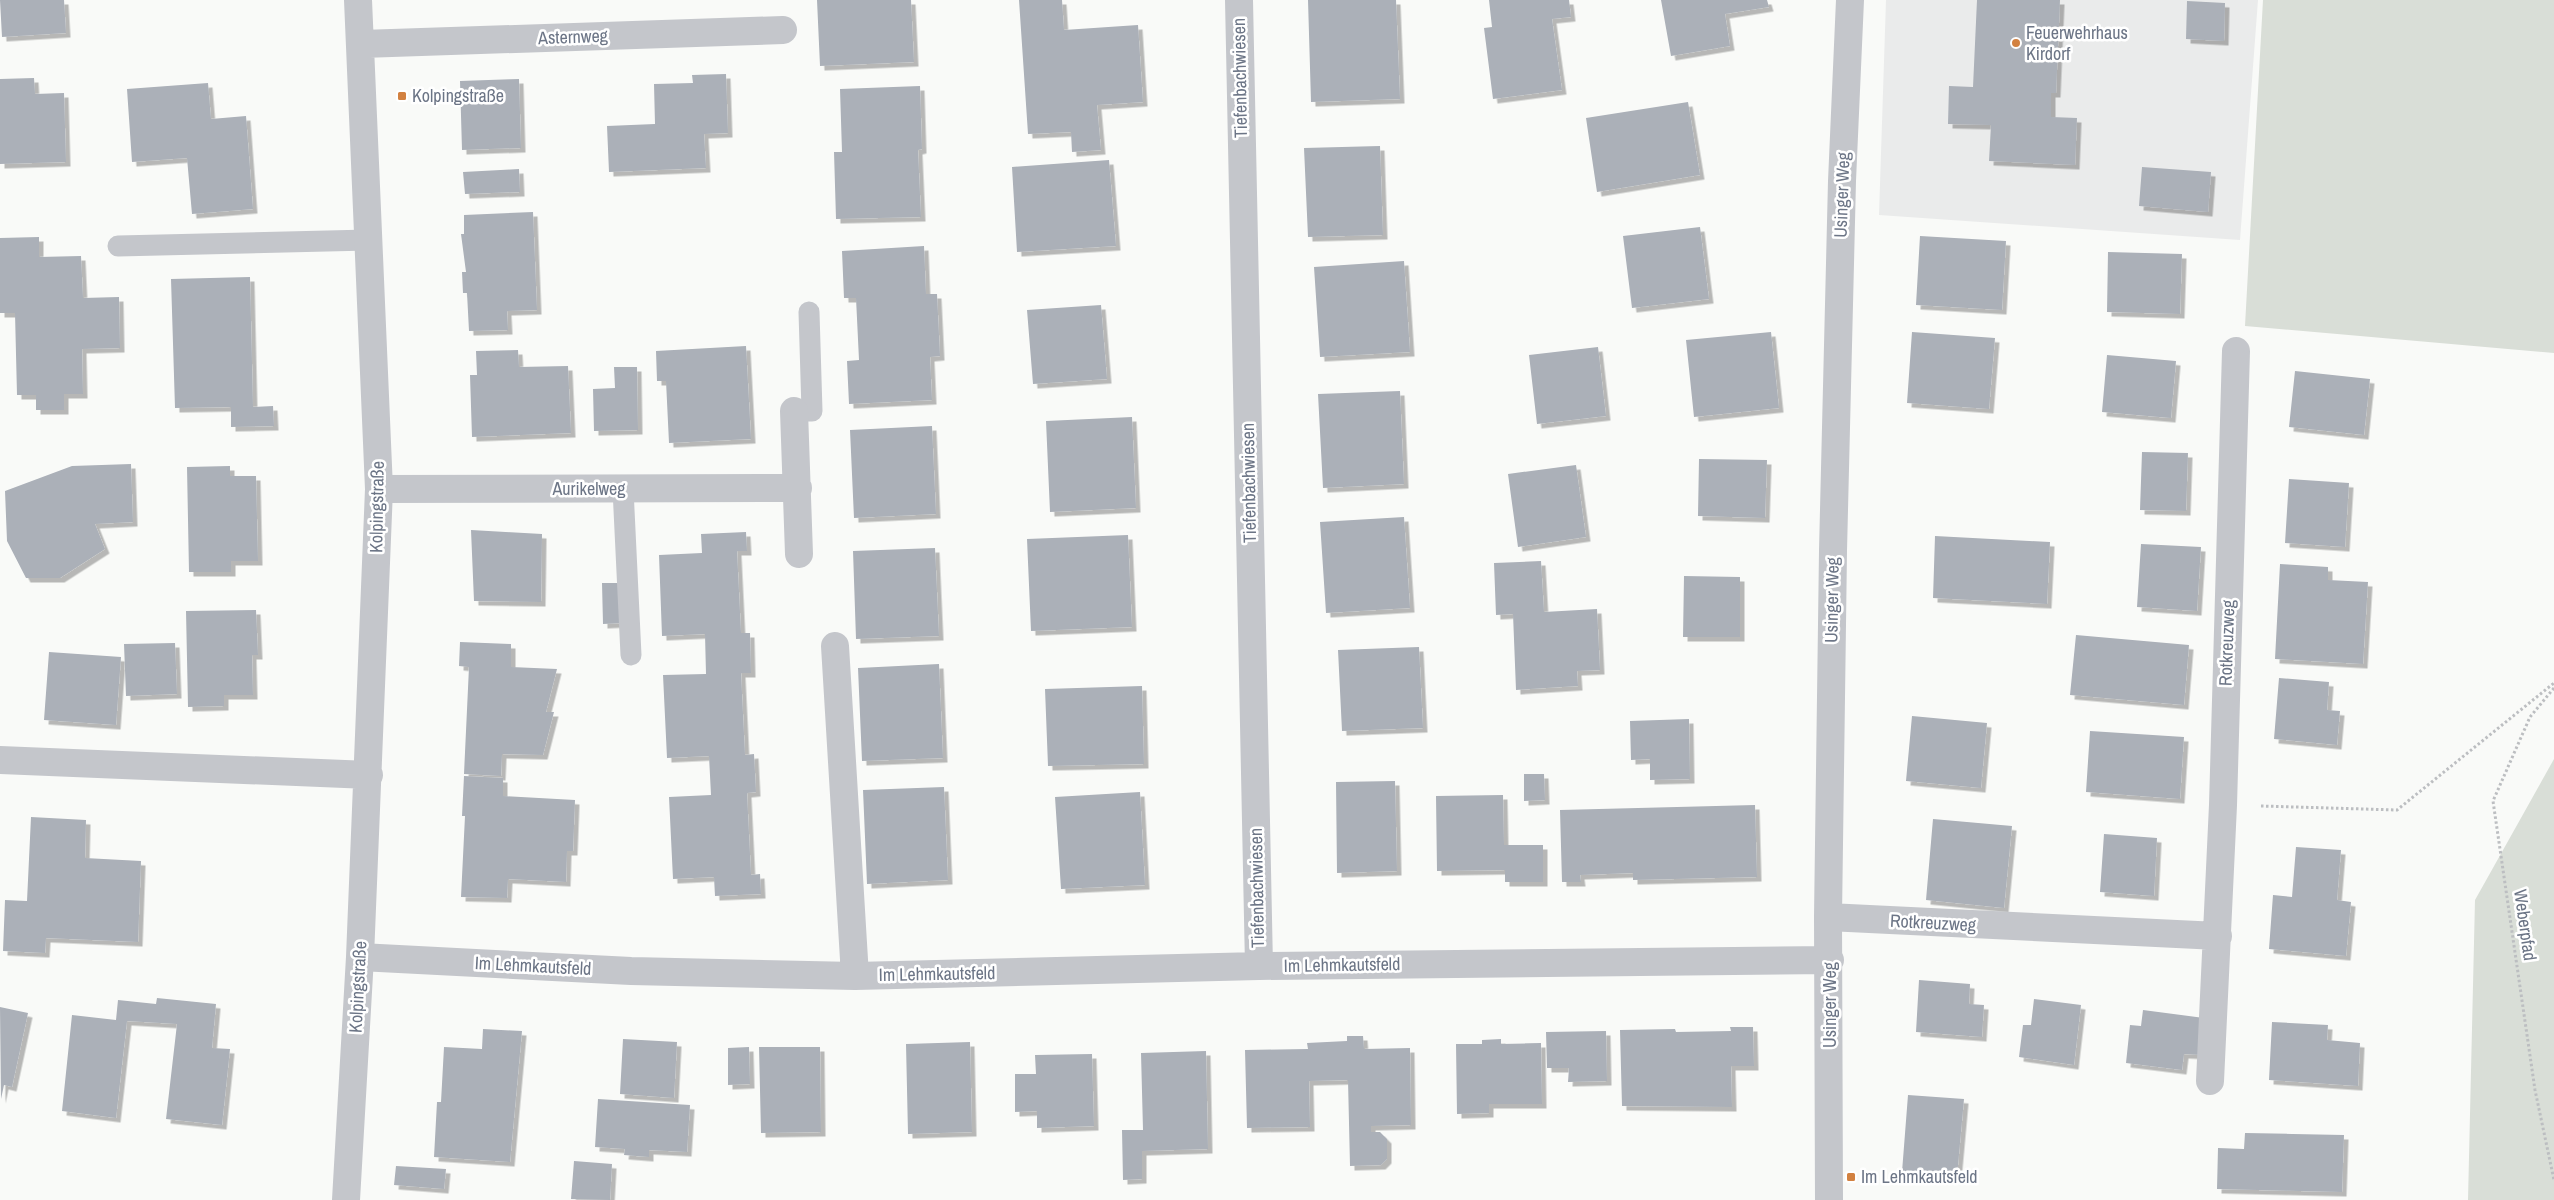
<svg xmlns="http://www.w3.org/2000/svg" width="2554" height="1200" font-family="'Archivo Narrow',sans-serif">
  <defs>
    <filter id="shadow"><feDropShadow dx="4.5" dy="4.5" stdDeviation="0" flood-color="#0004"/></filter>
  </defs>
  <rect width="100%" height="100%" fill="#f9faf8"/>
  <!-- built -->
  <path fill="#eaebeb" d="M1886 0H2258L2240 240 1879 215Z"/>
  <!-- green -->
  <path fill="#d9ded7" d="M2263 0H2554V353L2245 326Z
    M2554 759V1200H2468L2475 900Z"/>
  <!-- building -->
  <path fill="#abb0b8" filter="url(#shadow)" d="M0 0H64L66 33 2 37Z
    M817 0H911L914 62 820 66Z
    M1019 0H1062L1064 30 1138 25 1143 102 1097 105 1101 150 1072 152 1071 132 1028 134Z
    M1308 0H1396L1400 99 1311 102Z
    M1489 0H1569L1571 17 1552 19 1562 90 1493 99 1484 28 1492 27Z
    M1661 0H1767L1769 7 1725 14 1730 46 1671 56Z
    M1977 0H2060L2056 93H2051V117L2077 118 2075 165 1989 161 1991 125 1948 124 1949 86 1973 87Z
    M2187 1 2225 3 2224 41 2186 39Z
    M726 74 728 133 704 134 706 168 609 172 607 126 655 124 654 84 693 83 692 75Z
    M34 78 35 94 64 93 66 162 0 164V79Z
    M519 79 521 148 462 150 460 81Z
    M208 83 211 119 246 116 253 209 192 214 187 158 132 162 127 89Z
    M920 86 922 149 918 150 921 217 836 219 834 152H842L840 89Z
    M1688 102 1700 175 1597 192 1586 118Z
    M1380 146 1383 235 1308 237 1304 148Z
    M1109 160 1116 246 1017 252 1012 167Z
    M2142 167 2211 172 2208 212 2139 206Z
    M519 169 520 192 465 194 463 172Z
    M533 212 537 310 507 311 508 330 469 331 467 293H463L462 272H466L461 234H464V215Z
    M1700 227 1709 299 1632 308 1623 236Z
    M1920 236 2006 241 2002 310 1916 305Z
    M39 237V257L81 256 83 298 119 297 120 348 82 349 83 394H64V410H36V395H17L15 313H0V238Z
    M924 246 926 294H937L940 356 930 357 932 400 849 404 847 361 859 360 856 298H844L842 251Z
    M2108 252 2182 254 2180 314 2107 312Z
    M1404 261 1410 352 1320 357 1314 267Z
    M250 277 253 407 273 406 274 426 231 427V407L175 408 171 279Z
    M1101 305 1107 379 1033 384 1027 310Z
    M1771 332 1779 408 1694 417 1686 340Z
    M1912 332 1995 338 1989 409 1907 403Z
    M746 346 751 439 669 443 666 381H657L656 351Z
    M1598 347 1606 416 1537 424 1529 355Z
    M518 350 519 367 568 366 571 433 472 437 470 375H477L476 351Z
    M2107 355 2176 361 2171 418 2102 412Z
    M614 367H637L638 430 594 431 593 389 615 388Z
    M2295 371 2370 379 2364 435 2289 427Z
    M1400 391 1404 484 1323 488 1318 394Z
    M1132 417 1136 508 1050 512 1046 421Z
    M932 426 936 514 854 518 850 430Z
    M2142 452 2188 453 2186 511 2140 510Z
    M1699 459 1767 460 1765 518 1698 516Z
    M131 464 133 522 95 524 105 549 60 578H26L7 541 5 491 72 466Z
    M1576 465 1586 537 1518 547 1508 474Z
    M230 466V476H256L258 561H231V572H189L187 467Z
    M2289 479 2349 483 2345 547 2285 543Z
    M1404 517 1410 608 1326 613 1320 522Z
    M471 530 542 534 541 602 474 601Z
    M746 532 747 551H737L741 633H750L751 673H741L745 755 754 754 756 792 747 793 751 875 760 874 761 894 715 896 714 877 673 879 669 797 711 795 709 756 667 758 663 675 706 674 705 634 662 636 659 555 702 553 701 534Z
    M1128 535 1132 627 1031 631 1027 539Z
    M1935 536 2050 542 2047 604 1933 598Z
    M2141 544 2201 547 2197 611 2137 607Z
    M935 548 939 636 856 639 853 551Z
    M1541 561 1544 612 1597 609 1600 670 1577 671 1578 686 1516 690 1513 614 1496 615 1494 563Z
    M2280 564 2328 567V580L2368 582 2363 664 2275 659Z
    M1684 576 1740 577V637H1683Z
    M602 583H622V623L603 624Z
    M256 610 258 655H252L253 695H224V706L188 707 186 611Z
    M2076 635 2189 645 2184 705 2070 695Z
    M460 642 511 644V667L557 669 546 712H554L543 755 502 754 501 776 464 774 469 667 459 666Z
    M175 643 177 694 126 696 124 644Z
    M1419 647 1423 728 1342 731 1338 650Z
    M49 652 121 657 116 725 44 720Z
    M939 664 943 758 862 761 858 668Z
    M2279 678 2329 682 2327 710 2340 711 2337 745 2274 739Z
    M1142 686 1144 764 1048 766 1045 689Z
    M1912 716 1987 723 1981 788 1906 781Z
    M1689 719 1690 779 1650 780V759L1631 760 1630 721Z
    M2090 731 2184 737 2180 799 2086 792Z
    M1524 774H1544L1545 800 1524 801Z
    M464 776 503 778V796L575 800 573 851H567L566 882 508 879 507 898 461 897 465 816H462Z
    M1395 781 1397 871 1337 873 1336 782Z
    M944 787 948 880 867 884 863 790Z
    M1140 792 1145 885 1061 889 1055 797Z
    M1503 795 1504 845H1543V882H1505V870L1437 871 1436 796Z
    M1755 805 1757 877 1633 880V873L1580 875 1581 882H1562L1560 810Z
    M31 817 86 820 85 858 141 861 138 942 46 938 45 953 3 951 5 900 27 901Z
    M1933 819 2012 826 2004 908 1926 900Z
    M2104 834 2157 838 2154 896 2100 892Z
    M2296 847 2341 850 2337 900 2351 902 2346 956 2269 949 2273 895 2292 897Z
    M1919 980 1970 984 1969 1004 1984 1005 1982 1037 1916 1032Z
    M157 998 216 1004 212 1048 230 1049 222 1125 166 1119 177 1024 127 1021 116 1118 62 1111 72 1015 116 1020 118 1000 156 1004Z
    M2034 999 2081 1005 2074 1065 2019 1057 2023 1025H2031Z
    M0 1007 28 1013 12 1087 4 1085 1 1099Z
    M2143 1010 2204 1018 2202 1055 2184 1054 2182 1070 2126 1063 2130 1025 2141 1026Z
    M2272 1022 2328 1025 2327 1040 2360 1043 2358 1086 2269 1080Z
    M1730 1027H1753L1754 1066H1731L1732 1107 1622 1106 1620 1030 1675 1029 1676 1032 1731 1031Z
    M483 1029 522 1031 510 1162 434 1157 437 1102H441L444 1047 482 1049Z
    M1606 1031 1607 1081 1568 1082 1569 1068H1547L1546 1032Z
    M1347 1036H1363L1364 1049 1410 1048 1411 1125 1371 1126V1132H1380L1387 1139V1159L1381 1165 1350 1166 1348 1080 1309 1081 1310 1127 1247 1128 1245 1050 1308 1049 1307 1043 1347 1041Z
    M623 1039 677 1042 674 1098 620 1094Z
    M1501 1039V1044L1541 1043 1542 1104H1489V1113L1457 1114 1456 1044H1482V1040Z
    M970 1042 972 1132 908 1134 906 1044Z
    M749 1047 750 1084 728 1085V1048Z
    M759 1047H820L821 1132 761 1133Z
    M1206 1051 1208 1149 1142 1151V1179L1123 1180 1122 1130H1143L1141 1053Z
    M1092 1054 1094 1126 1037 1128V1111L1015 1112V1074H1036L1035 1055Z
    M1908 1095 1964 1099 1957 1176 1902 1172Z
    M598 1099 690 1105 687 1152 649 1150V1157L624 1155 625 1149 595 1147Z
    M2245 1133 2344 1135 2342 1192 2217 1189 2218 1148 2244 1149Z
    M574 1161 612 1164 610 1200 571 1199Z
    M396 1166 446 1169 444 1189 394 1185Z"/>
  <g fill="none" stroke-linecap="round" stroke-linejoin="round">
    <!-- path -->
    <path stroke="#bcbec1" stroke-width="3" stroke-dasharray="2.5 2.5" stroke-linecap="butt" d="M2554 688 2530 717 2493 801 2535 1090 2554 1180
      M2261 806 2397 810 2554 683"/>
    <!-- lane -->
    <path stroke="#c4c6cb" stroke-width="21" d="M118 246 369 240
      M794 411H812L809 312
      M623 489 631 655"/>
    <!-- street -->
    <path stroke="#c4c6cb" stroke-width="28" d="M1239 0 1259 966
      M362 44 783 30
      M794 411 799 554
      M379 489 798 488
      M835 646 855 976
      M0 760 369 775
      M1828 917 2218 936
      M360 957 631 971 855 976 1259 966 1830 960
      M2210 1081 2223 805 2236 351
      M346 1200 360 957 379 489 358 0
      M1829 1200 1828 917 1833 551 1842 181 1850 0"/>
  </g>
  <!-- markers -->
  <g fill="#d28140" stroke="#fff" stroke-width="2">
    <circle cx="2016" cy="43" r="5"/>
    <rect x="397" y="91" width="10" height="10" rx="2.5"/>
    <rect x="1846" y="1172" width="10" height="10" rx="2.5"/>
  </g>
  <g text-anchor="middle" stroke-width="5" stroke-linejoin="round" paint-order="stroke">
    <!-- poi labels -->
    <g font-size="18" fill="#6c7586" stroke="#fff" text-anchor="start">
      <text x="2026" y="39">Feuerwehrhaus<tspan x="2026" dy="21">Kirdorf</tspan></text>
      <text x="412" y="102">Kolpingstraße</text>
      <text x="1861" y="1183">Im Lehmkautsfeld</text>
    </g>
    <!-- street labels -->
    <g font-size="18" fill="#6c7586" stroke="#fff">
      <text transform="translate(573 37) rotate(-2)" y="6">Asternweg</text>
      <text transform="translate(1240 78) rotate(-91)" y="6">Tiefenbachwiesen</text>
      <text transform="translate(1842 195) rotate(-88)" y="6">Usinger Weg</text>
      <text transform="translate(1249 483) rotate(-91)" y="6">Tiefenbachwiesen</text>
      <text x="589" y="495">Aurikelweg</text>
      <text transform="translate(377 507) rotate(-89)" y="6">Kolpingstraße</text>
      <text transform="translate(1832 600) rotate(-89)" y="6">Usinger Weg</text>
      <text transform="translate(2227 643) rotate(-88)" y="6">Rotkreuzweg</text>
      <text transform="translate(1257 888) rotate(-91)" y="6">Tiefenbachwiesen</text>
      <text transform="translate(1933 923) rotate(3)" y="6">Rotkreuzweg</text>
      <text transform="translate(2525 925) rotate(82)" y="6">Weberpfad</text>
      <text transform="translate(1342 965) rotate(-1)" y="6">Im Lehmkautsfeld</text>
      <text transform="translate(533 966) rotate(3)" y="6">Im Lehmkautsfeld</text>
      <text transform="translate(937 974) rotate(-1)" y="6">Im Lehmkautsfeld</text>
      <text transform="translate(358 987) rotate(-87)" y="6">Kolpingstraße</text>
      <text transform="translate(1830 1005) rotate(-90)" y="6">Usinger Weg</text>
    </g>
  </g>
</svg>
